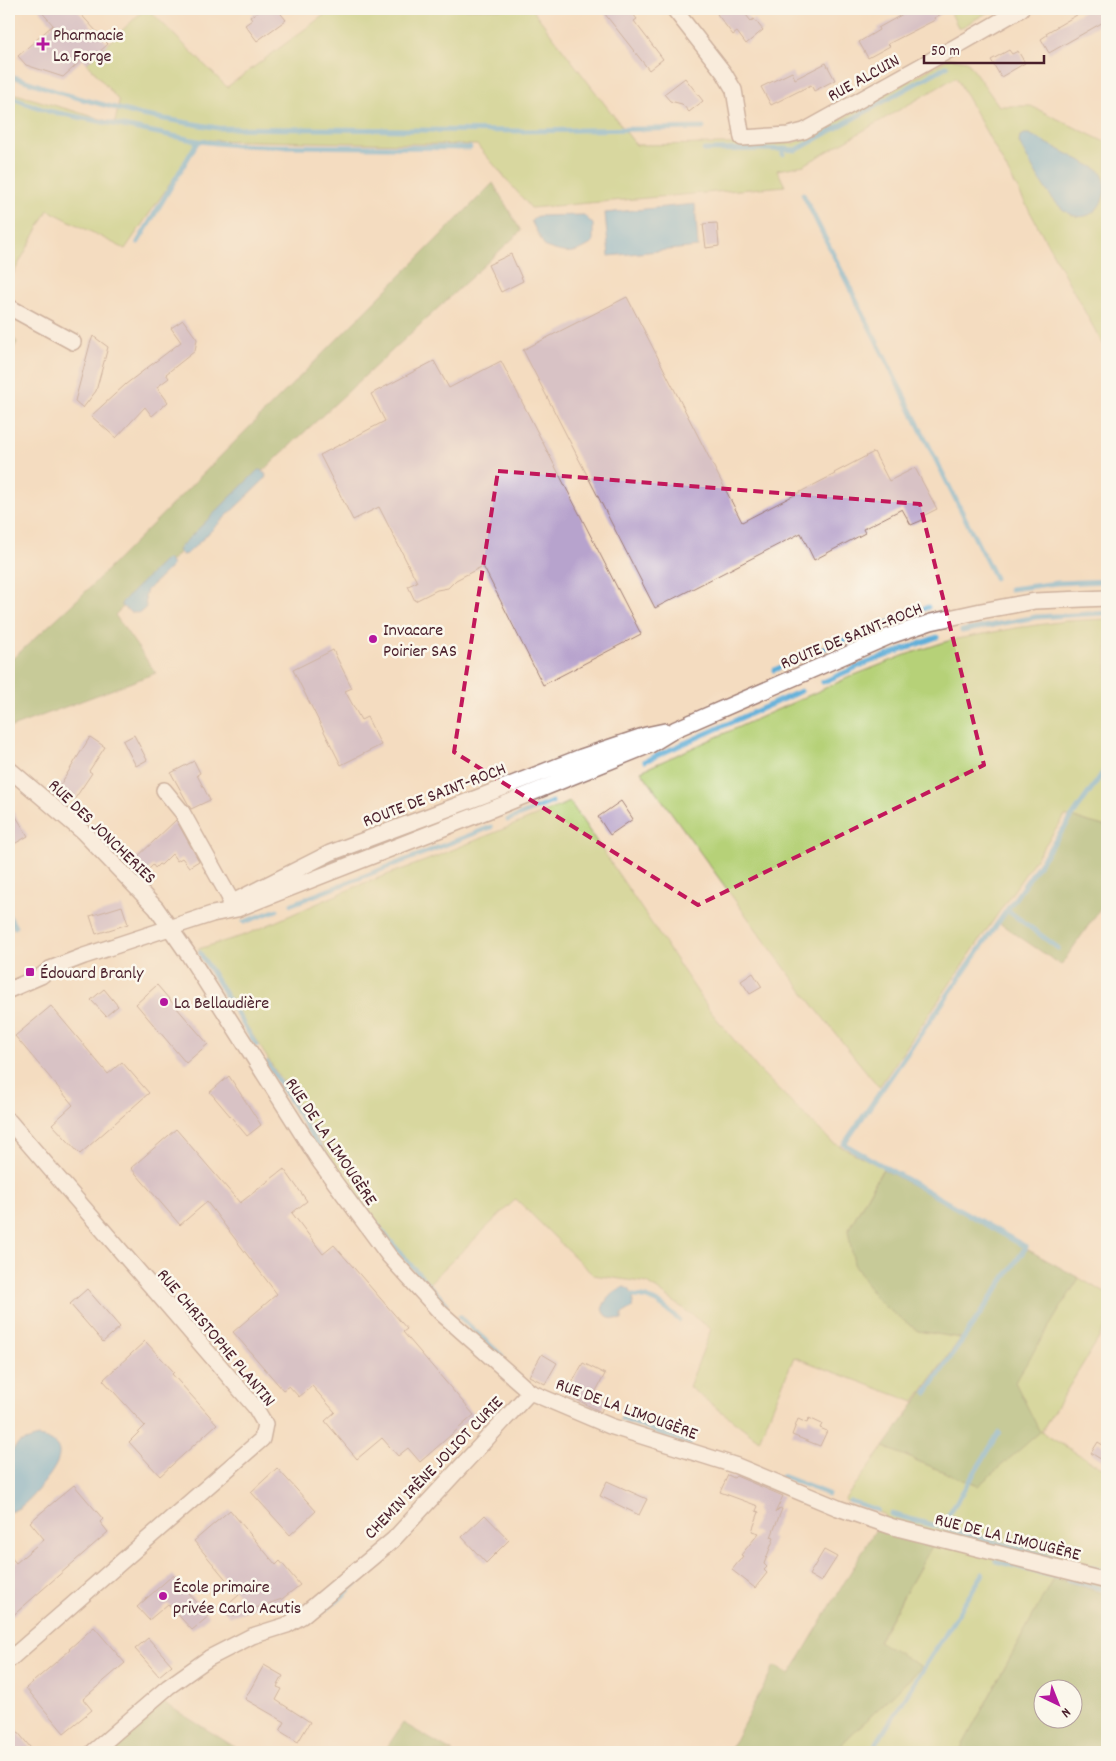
<svg xmlns="http://www.w3.org/2000/svg" width="1116" height="1761" font-family="Dekko,sans-serif">
  <rect width="100%" height="100%" fill="#fbf7ec"/>
  <filter id="ink" filterUnits="userSpaceOnUse"><feTurbulence type="fractalNoise" baseFrequency=".02" numOctaves="2"/><feDisplacementMap in="SourceGraphic" scale="10" xChannelSelector="R" yChannelSelector="G"/><feConvolveMatrix kernelMatrix="1 2 1 2 8 2 1 2 1" color-interpolation-filters="sRGB"/></filter>
  <filter id="wash" filterUnits="userSpaceOnUse"><feTurbulence type="fractalNoise" baseFrequency=".0096" numOctaves="4" result="noise"/><feDisplacementMap in="SourceGraphic" scale="20" xChannelSelector="R" yChannelSelector="G"/><feGaussianBlur stdDeviation="1.12" result="paint"/><feColorMatrix in="noise" values="0 0 0 0 0 0 0 0 0 0 0 0 0 0 0 0 0 1.4 0 .05"/><feComposite in="paint" operator="in"/></filter>
  <g filter="url(#wash)">
    <rect width="100%" height="100%" fill="#f4dcc0"/>
    <!-- green -->
    <path fill="#b6d178" stroke="#807852" d="M145 9H148L227 87 332 9H532L636 145 794 143 817 133 949 58 967 61 999 106H1031L1107 143V352L956 77 804 165 777 170 785 186 531 208 477 145 200 140 125 249 48 210 12 276 9 274V204L13 196 9 193V92L115 123 119 101 87 63Z
      M949 9H993L959 29Z
      M1107 619V827L1065 816 879 1087C794 986 719 877 641 771L852 676 908 654 951 640 1016 628 1066 621Z
      M570 802 711 1012 758 1069 832 1142 883 1168 848 1230 918 1331 961 1338 914 1402 794 1357 759 1440 689 1387 711 1329 648 1283 593 1275 516 1199 425 1287 353 1193 198 949 245 935 362 884 425 861Z
      M1079 1278 1107 1294V1325L1041 1432 1107 1471V1595L1054 1577 959 1752H833L922 1667 878 1642 932 1546 876 1529 885 1515 844 1500 884 1447 978 1486 1014 1382Z"/>
    <!-- forest -->
    <path fill="#90b368" stroke="#6d694a" fill-rule="evenodd" d="M493 183 521 231 282 453 115 615 156 673 9 728V662L80 597Z
      M9 333 17 342 9 358Z
      M1071 817 1107 827V899L1061 965 999 923Z
      M883 1169 1079 1278 1015 1382 1040 1432 978 1486 884 1447 961 1338 918 1331 885 1307 875 1297 854 1264 848 1230Z
      M876 1529 932 1546 878 1641 922 1667 833 1752H729L774 1666 790 1674Z
      M1054 1577 1107 1595V1752H959ZM1074 1688V1718H1044V1688Z
      M156 1698 243 1752H96Z
      M403 1723 453 1752H384Z"/>
    <!-- water -->
    <path fill="#5eaed9" stroke="#546682" d="M1024 134H1029L1099 170C1114 186 1099 225 1072 215 1051 207 1030 162 1019 143L1020 136Z
      M695 204 698 247 609 256 605 213Z
      M584 215 593 224V243C572 256 567 254 545 247L531 221 537 216Z
      M258 470H262L266 475 265 479 187 554 182 555 178 551 180 547Z
      M168 559 172 564V566L147 590 145 596 146 607C139 617 129 613 121 605L122 602 165 560Z
      M624 1287 629 1289 634 1296 632 1308 622 1314V1320L609 1318 602 1310C604 1300 614 1290 624 1287Z
      M38 1437C74 1443 56 1468 42 1485 32 1496 23 1509 9 1512V1454L19 1443Z"/>
    <g fill="none" stroke-linecap="round" stroke-linejoin="round">
      <!-- stream -->
      <path stroke="#5eaed9" stroke-width="5" d="M9 75 64 94 141 115 218 128 521 131 703 128
        M9 97 48 111 198 141 235 145 269 146 470 148
        M783 149 796 150 802 147 947 66
        M704 150 783 149V154
        M803 194 995 578
        M138 242 198 141
        M1010 589 1057 583 1107 581
        M962 631 1036 617 1107 613
        M774 670 849 638 928 607
        M823 682 864 664 937 637
        M645 761 801 691
        M508 820 552 802
        M292 904 491 827
        M1007 910 1058 948
        M9 916 15 927
        M244 922 277 910
        M200 953 256 1045
        M267 1063C283 1089 299 1116 316 1142 355 1199 398 1254 446 1303
        M634 1296C654 1297 665 1307 679 1320
        M460 1317 502 1356
        M926 1393 1026 1247 844 1144 1106 768 1107 754
        M622 1419 690 1444
        M782 1476 828 1494
        M850 1501 877 1510
        M891 1514 1107 1572
        M941 1527 999 1433
        M996 1561 1057 1577
        M1067 1579 1106 1590
        M308 1621 337 1601 376 1565
        M871 1752 983 1574"/>
    </g>
    <g id="blocks">
      <!-- building -->
      <path fill="#b7a3cd" d="M39 9H76L108 44 87 63 83 59 63 77 26 65 18 56 53 25Z
        M261 9H277L286 20 257 41 245 25 252 20 250 17Z
        M601 9H629L637 19 634 21 663 59 649 70Z
        M724 9H741L751 21 754 19 763 30 746 44 737 32 733 35 717 14Z
        M912 9H950L934 18 935 20 925 25 888 44 890 46 868 58 859 42 879 30 878 28Z
        M1087 9H1107V20L1049 53 1041 39 1047 35 1046 33Z
        M1009 50 1012 54 1018 51 1025 63 1001 77 991 60Z
        M826 63 835 80 814 91 811 85 771 105 761 87 792 72 795 79Z
        M685 78 703 101 689 112 682 104 670 101 664 94Z
        M717 223 719 246 706 248 703 224Z
        M511 254 523 281 501 292 488 265Z
        M627 297 742 522 835 474 834 473 874 452 889 481 915 468 937 509 923 516 925 519 911 525 902 509 863 529 865 533 814 560 801 533 655 608 523 350Z
        M183 320 197 339 195 351 166 374 169 378 157 387 168 402 152 416 145 407 116 438 91 416 126 384 181 342 171 328Z
        M93 336 108 347 96 391 83 408 75 401 90 344Z
        M434 361 449 388 501 361 641 634 543 685 483 566 456 580 448 588 437 590 415 601 408 586 417 582 379 507 353 520 320 455 385 421 371 394Z
        M333 650 352 688 345 691 361 720 367 717 381 745 341 765 293 670Z
        M134 735 147 760 136 766 123 741Z
        M90 737 105 747 89 771 92 773 74 800 57 790Z
        M194 761 200 773 197 775 210 800 191 809 171 773Z
        M621 801 633 819 610 835 598 817Z
        M9 805 28 836 9 847Z
        M176 820 199 861 189 867 182 858 177 861 172 854 161 865 159 864 155 868 153 865 146 872 134 860Z
        M122 906 128 924 96 934 90 916Z
        M753 973 762 987 750 994 741 981Z
        M157 985 208 1044 186 1063 136 1004Z
        M104 989 118 1006 106 1016 91 1000Z
        M51 1006 108 1074 122 1062 149 1093 80 1154 52 1124 73 1105 15 1036Z
        M229 1076 261 1125 247 1136 210 1092Z
        M176 1129 240 1203 284 1169 307 1201 292 1213 323 1254 334 1245 407 1329 403 1332 474 1415 420 1462 408 1448 398 1456 382 1438 357 1459 325 1421 335 1412 312 1386 299 1397 289 1386 283 1390 233 1332 277 1294 207 1202 180 1225 131 1168Z
        M87 1289 120 1327 103 1342 70 1304Z
        M145 1341 174 1372 172 1374 217 1424 160 1476 129 1442 145 1426 103 1380Z
        M542 1354 557 1363 545 1384 529 1376Z
        M583 1363 605 1374 595 1393 606 1399 601 1412 566 1394Z
        M809 1418 822 1424 820 1428 827 1431 820 1446 792 1435 798 1419 807 1423Z
        M1098 1442 1107 1448V1463L1091 1453Z
        M277 1468 316 1511 290 1535 251 1492Z
        M728 1475 734 1478 736 1476 783 1496 775 1513 780 1508 782 1509 771 1537 774 1538 764 1564 767 1567 764 1570 767 1573 755 1588 732 1570 743 1556 741 1555 759 1533 752 1531 759 1512 756 1511 758 1506 720 1492Z
        M607 1481 647 1499 639 1515 600 1496Z
        M74 1485 103 1519 100 1522 108 1532 9 1619V1555L16 1563 44 1539 30 1522Z
        M230 1510 276 1565 280 1561 300 1585 282 1599 229 1617 223 1609 239 1595 194 1541Z
        M485 1515 509 1540 486 1563 462 1537Z
        M824 1550 837 1557 821 1582 809 1575Z
        M173 1575 209 1616 192 1630 168 1604 149 1620 137 1607Z
        M94 1627 125 1663 83 1699 92 1710 64 1733 26 1688 70 1650 69 1649Z
        M148 1638 172 1665 159 1676 135 1649Z
        M264 1665 283 1676 277 1687 282 1689 276 1700 310 1722 298 1742 280 1731 285 1722 245 1699Z
        M9 1721 34 1752H9Z"/>
    </g>
  </g>
  <g filter="url(#ink)">
    <use href="#blocks" fill-opacity="0" stroke="#9f7e76" stroke-width="1"/>
    <g fill="none" stroke-linecap="round" stroke-linejoin="round">
      <defs>
        <path id="minor" d="M674 9 724 73 734 90 742 138 788 135 804 131 955 47 1021 9
          M9 307 73 342
          M9 769 83 832 156 908 188 954 320 1162 389 1256 441 1313 530 1392 610 1426 737 1466 838 1508 893 1527 1107 1581
          M164 790 182 812 232 902
          M229 904 330 853 482 796 581 757 646 735 665 731
          M9 990 41 976 50 969 84 956 212 914 237 909 487 811 650 745 676 729 890 636 931 622 981 611 1035 601 1107 598
          M9 1121 255 1407 265 1424 262 1439 9 1660
          M93 1752 168 1687 209 1658 252 1636 287 1625 302 1616 393 1540 530 1392"/>
      </defs>
      <!-- minor casing -->
      <use href="#minor" stroke="#9f7e76" stroke-width="18"/>
      <!-- minor -->
      <use href="#minor" stroke="#fff" stroke-width="15"/>
    </g>
  </g>
  <!-- marked area -->
  <path d="M0 0H1116V1761H0ZM498 471 920 504 984 765 698 905 454 752Z" fill="#f4dcc0" fill-opacity=".55" fill-rule="evenodd"/>
  <path fill="none" stroke="#c2185b" stroke-width="4" stroke-dasharray="10 6" stroke-linejoin="round" d="M498 471 920 504 984 765 698 905 454 752Z"/>
  <!-- markers -->
  <g fill="#b5179e" stroke="#fbf7ec" stroke-width="2">
    <path d="M40.5 36.5h5v5h5v5h-5v5h-5v-5h-5v-5h5z"/>
    <circle cx="373" cy="639" r="5"/>
    <rect x="25" y="967" width="10" height="10" rx="2.5"/>
    <circle cx="164" cy="1002" r="5"/>
    <circle cx="163" cy="1596" r="5"/>
  </g>
  <g text-anchor="middle" stroke-width="5" stroke-linejoin="round" paint-order="stroke">
    <!-- poi labels -->
    <g font-size="18" fill="#4a1f2b" stroke="#fbf7ec" text-anchor="start">
      <text x="53" y="40">Pharmacie<tspan x="53" dy="21">La Forge</tspan></text>
      <text x="383" y="635">Invacare<tspan x="383" dy="21">Poirier SAS</tspan></text>
      <text x="40" y="978">Édouard Branly</text>
      <text x="174" y="1008">La Bellaudière</text>
      <text x="173" y="1592">École primaire<tspan x="173" dy="21">privée Carlo Acutis</tspan></text>
    </g>
    <!-- street labels -->
    <g font-size="18" fill="#4a1f2b" stroke="#fbf7ec">
      <text transform="translate(863 77) rotate(-29)" y="6">RUE ALCUIN</text>
      <text transform="translate(851 635) rotate(-22)" y="6">ROUTE DE SAINT-ROCH</text>
      <text transform="translate(434 794) rotate(-21)" y="6">ROUTE DE SAINT-ROCH</text>
      <text transform="translate(103 831) rotate(44)" y="6">RUE DES JONCHERIES</text>
      <text transform="translate(332 1141) rotate(56)" y="6">RUE DE LA LIMOUGÈRE</text>
      <text transform="translate(217 1337) rotate(50)" y="6">RUE CHRISTOPHE PLANTIN</text>
      <text transform="translate(627 1408) rotate(20)" y="6">RUE DE LA LIMOUGÈRE</text>
      <text transform="translate(433 1467) rotate(-46)" y="6">CHEMIN IRÈNE JOLIOT CURIE</text>
      <text transform="translate(1008 1536) rotate(14)" y="6">RUE DE LA LIMOUGÈRE</text>
    </g>
  </g>
  <!-- margin -->
  <rect width="1116" height="1761" fill="none" stroke="#fbf7ec" stroke-width="30"/>
  <!-- north arrow -->
  <g transform="translate(1058 1704) rotate(137)"><circle r="24" fill="#fbf7ec" stroke="#b4a19f"/>
  <path d="M0-4L9 19L0 12L-9 19Z" fill="#b5179e"/>
  <text y="-8" font-size="14" font-weight="bold" text-anchor="middle" fill="#4a1f2b">N</text>
  </g>
  <!-- scale -->
  <path d="M924 55v8h120v-8" fill="none" stroke="#4a1f2b" stroke-width="2.5"/>
  <text x="931" y="55" font-size="15" fill="#4a1f2b" stroke="#fbf7ec" stroke-width="4" paint-order="stroke">50 m</text>
</svg>
